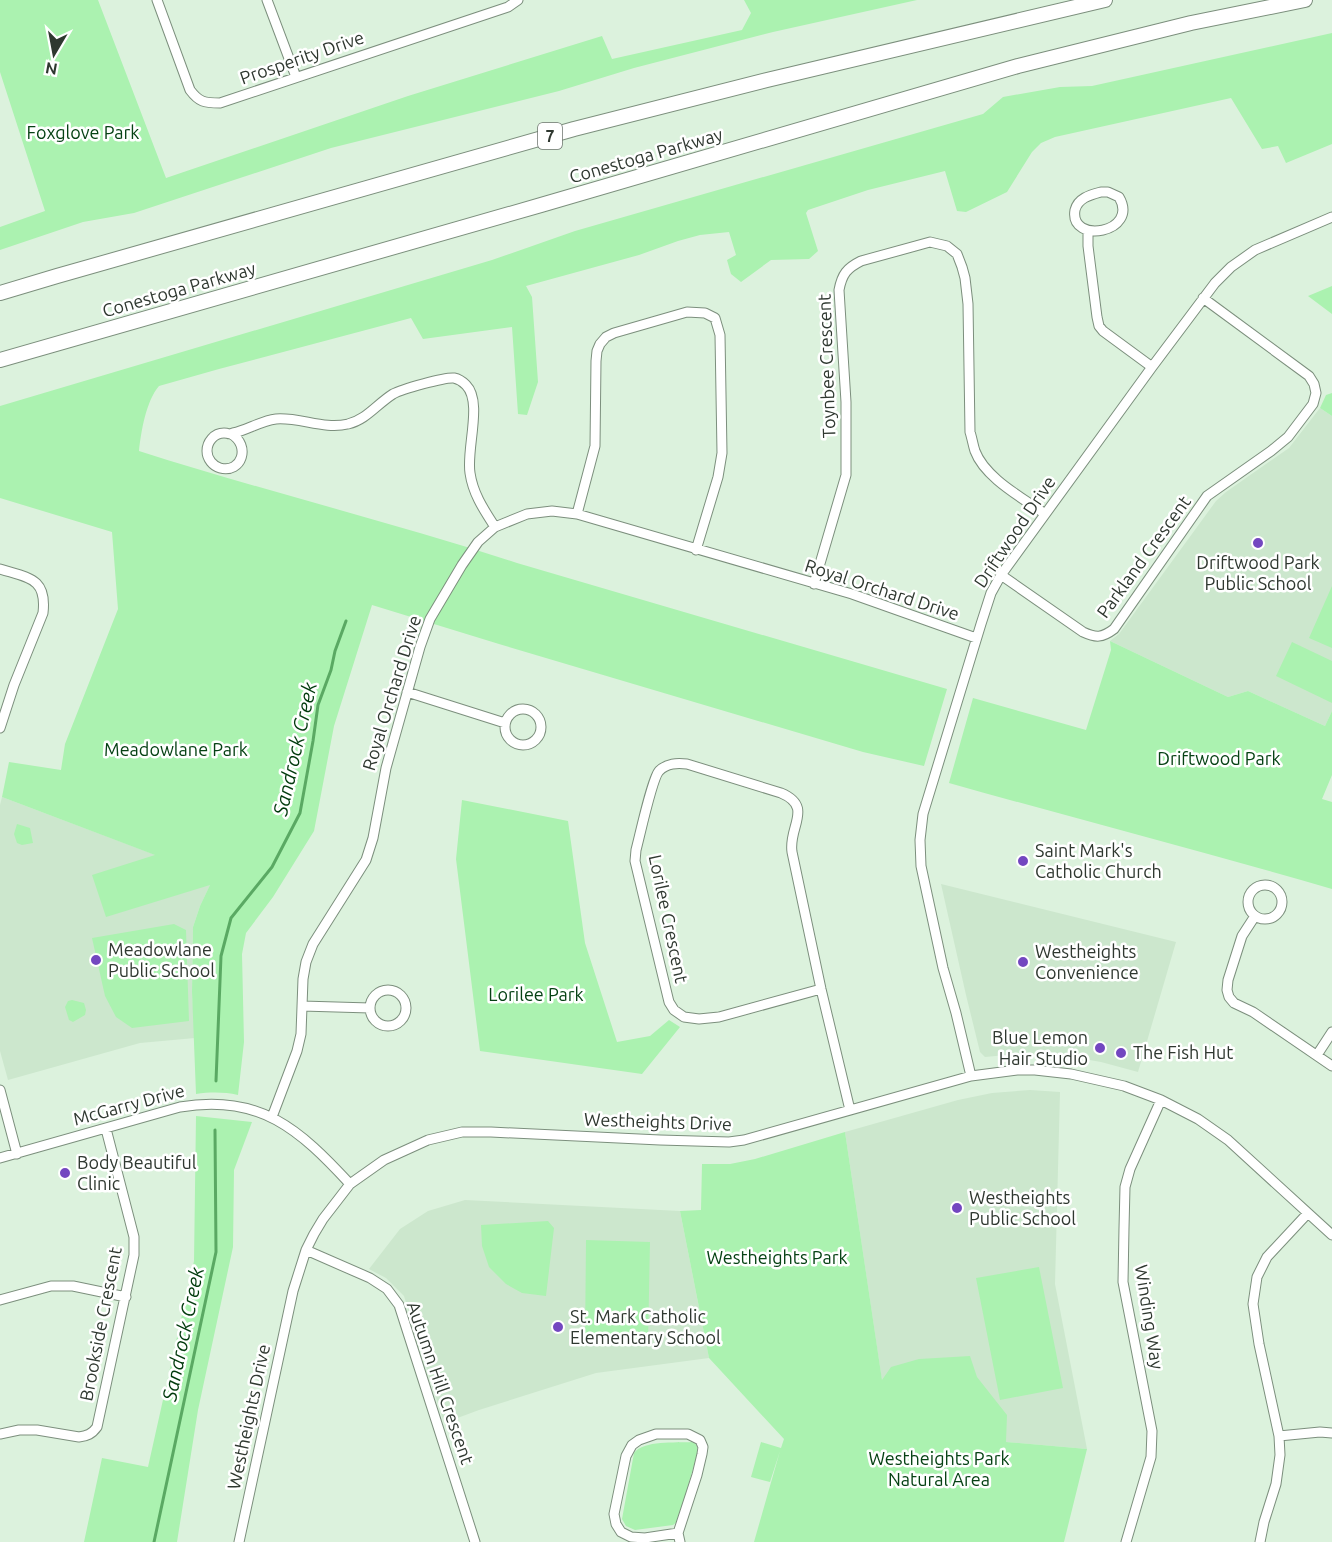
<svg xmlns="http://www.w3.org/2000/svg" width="1332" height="1542" font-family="Ubuntu,sans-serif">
  <rect width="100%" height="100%" fill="#dcf2dd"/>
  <!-- built -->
  <path fill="#cce7cd" d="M1320 408 1332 416V711L1325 726 1248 691 1228 697 1110 641 1119 634 1216 501 1226 492 1289 448Z
    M2 797 214 877 200 906 193 927 192 992 195 1038 140 1043 8 1080 0 1051V805Z
    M941 884 1176 942 1138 1072 1101 1062 1078 1058 1048 1055H1006L985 1057 980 1052 966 995Z
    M1030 1090 1060 1092 1055 1284 1087 1449 1006 1442 885 1401 845 1132 958 1100 992 1093Z
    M465 1200 680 1211 709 1358 596 1373 479 1410 444 1423 404 1296 386 1278 369 1269 400 1229 428 1211Z"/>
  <!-- green -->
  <path fill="#abf2b0" d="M0 0H98L166 178 408 96 602 36 612 59 742 30 751 13 744 0H917L773 32 634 68 559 91 331 148 134 213 83 222 0 250V227L45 211 0 72Z
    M1332 33V144L1286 163 1278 146 1262 149 1231 98 1055 137 1041 143 1032 152 1007 192 966 212 957 211 945 171 868 190 808 210 806 213 818 251 809 259 771 260 741 282 731 274 727 260 736 255 729 232 700 235 678 241 639 255 526 286 532 297 538 382 527 415 518 414 512 327 423 339 411 318 219 369 159 386C146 401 141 432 139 451 264 491 392 522 517 563L947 689 924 766 863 752 499 644 372 605 334 726 314 831 273 897 246 933 242 954 244 1042 238 1095C224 1092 211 1092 196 1094L192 992 193 927 200 906 210 885 106 917 92 875 155 855 2 797 9 762 61 770 65 744 118 609 112 532 0 498V406L492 260 575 231 983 114 1003 97 1060 87 1092 86Z
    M1332 286V314L1308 296Z
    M1332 393V416L1320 408 1326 395Z
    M1332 586V648L1309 638Z
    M1110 641 1228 697 1248 691 1325 726 1332 711V775L1322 799 1332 802V889C1205 852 1077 819 949 783L973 698 1086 730 1111 650Z
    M1292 642 1332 661V703L1276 676Z
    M462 800 568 821 585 943 617 1042 650 1036 669 1020 680 1027 642 1074 480 1051 456 859Z
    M17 824 30 828 33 843 22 845 17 843 14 834Z
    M174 924 186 930 189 1021 132 1028 116 1017 105 996 92 938Z
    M72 1000 84 1003 86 1010 85 1015 73 1022 69 1020 65 1007 68 1001Z
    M196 1116 252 1122 234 1170 233 1247 198 1410 177 1542H84L102 1458 148 1467 194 1261Z
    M845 1132 882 1380 891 1367 919 1359 970 1356 977 1377 1007 1415 1006 1442 1087 1449 1064 1542H754L780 1451 770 1482 751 1477 761 1442 781 1448 784 1439 709 1358 680 1211 701 1210 702 1164H730L755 1159Z
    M548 1221 554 1228 546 1296 522 1293 506 1284 489 1267 482 1246 481 1225Z
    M586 1240 650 1242 648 1343 585 1342Z
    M1039 1267 1063 1388 1000 1400 976 1278Z
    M692 1442 696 1444 698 1451 678 1521 673 1525 635 1530 626 1526 622 1519 634 1453C644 1440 675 1443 692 1442Z"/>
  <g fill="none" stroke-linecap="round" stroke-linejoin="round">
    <!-- stream -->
    <path stroke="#5aa963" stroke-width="3" d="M216 1081 221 956 231 918 272 867 300 813 313 741 318 705 331 670 335 651 346 621
      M154 1542 216 1252 215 1130"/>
    <defs>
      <path id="minor" d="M157 0 190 90C199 102 204 103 220 103L508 7 518 0
        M267 0 296 77
        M1101 192H1108L1119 197C1140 233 1069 245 1075 210 1078 198 1090 195 1101 192Z
        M1088 232V246L1097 317 1099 326 1103 331 1152 367
        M231 434C251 445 242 474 220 468 213 466 207 459 207 451 207 442 214 433 224 433 230 433 227 435 233 433 248 430 260 421 276 419 300 417 324 430 348 424 366 420 377 404 393 394 402 389 445 377 454 378 459 379 463 382 466 385 483 402 466 449 470 473 473 494 484 510 495 527
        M577 514 595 446 596 361 597 351 600 344 606 337 614 333 687 312 705 313 715 318 720 335 722 453 718 477 696 550
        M0 569C29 578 47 578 43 613L14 685 0 728
        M1001 575 1083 632C1096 638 1102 638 1114 629L1207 496 1271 451 1288 437 1313 404 1316 393 1314 384 1309 376 1203 298
        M814 584 846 475V402L839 290C842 274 847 268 861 261L930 242 947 246 957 254 962 267 965 278 968 304 970 432C972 438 973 445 975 451 985 478 1023 498 1045 514
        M407 692 505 723
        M505 727a18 18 0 1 1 36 0a18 18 0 1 1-36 0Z
        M1248 902a17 17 0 1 1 34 0a17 17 0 1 1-34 0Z
        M1255 916 1242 936 1228 980 1227 990 1229 997 1234 1003 1253 1012 1332 1066
        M821 989 719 1017 699 1019 684 1017 674 1010 669 1002 635 861 636 850C640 835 652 779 659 771 667 763 677 763 687 764L781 793C814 807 788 827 792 852L821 989 850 1110
        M370 1008a18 18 0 1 1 36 0a18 18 0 1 1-36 0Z
        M302 1006 370 1008
        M1317 1055 1332 1032
        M971 1076 956 1013 943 968 921 866 920 840 923 814 981 624 991 593 1001 575 1152 367 1215 283 1231 267 1255 250 1332 217
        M0 1090 17 1154
        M272 1117 297 1051 301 1034 303 979 306 962 313 944 366 860 373 838 386 768 420 647 430 619 462 565 478 542 495 527 527 514 552 511 577 514 852 594 976 638
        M0 1158 180 1107C260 1093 300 1130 350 1184
        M306 1250 370 1278 387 1289 399 1305 475 1542
        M0 1300 51 1286H73L126 1297
        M0 1434 19 1430H37L79 1437C87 1436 92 1434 97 1427L134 1255V1237L106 1129
        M1279 1436 1320 1432 1332 1433
        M678 1533 645 1538 631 1537 621 1532 616 1524 614 1514 626 1456 632 1445 639 1440 656 1434H688L700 1440 703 1447 702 1454 697 1475 678 1533 680 1542
        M239 1542 293 1291 306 1250 314 1234 323 1219 350 1184 384 1160 428 1140 462 1132H491L660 1140 729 1142 744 1140 971 1076 1017 1070H1035L1071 1074 1124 1086 1161 1100 1198 1119 1228 1140 1332 1235
        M1126 1542 1151 1457 1152 1431 1123 1282 1124 1228 1125 1187 1130 1169 1161 1100
        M1260 1542 1264 1522 1276 1484 1280 1455 1279 1436 1259 1344 1253 1304 1257 1277 1267 1257 1308 1213"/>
      <path id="highway" d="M0 293 57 276 574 129 767 80 1105 0
        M0 360 541 205 1018 66 1191 23 1305 0"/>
    </defs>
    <!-- minor casing -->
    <use href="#minor" stroke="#7c8f7d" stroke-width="11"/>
    <!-- highway casing -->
    <use href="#highway" stroke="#7c8f7d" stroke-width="16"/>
    <!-- minor -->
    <use href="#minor" stroke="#fff" stroke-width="9"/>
    <!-- highway -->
    <use href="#highway" stroke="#fff" stroke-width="14"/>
  </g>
  <!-- markers -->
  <g fill="#7347c0" stroke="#fff" stroke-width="2">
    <circle cx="1258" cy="543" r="6"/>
    <circle cx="1023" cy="861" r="6"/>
    <circle cx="96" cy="960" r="6"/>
    <circle cx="1023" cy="962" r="6"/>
    <circle cx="1100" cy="1048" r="6"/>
    <circle cx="1121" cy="1053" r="6"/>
    <circle cx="65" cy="1173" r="6"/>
    <circle cx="957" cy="1208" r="6"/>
    <circle cx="558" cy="1327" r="6"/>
  </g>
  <g text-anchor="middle" stroke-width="5" stroke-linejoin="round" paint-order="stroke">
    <!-- shield labels -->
    <rect fill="#fff" stroke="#6d746e" stroke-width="1.5" x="538" y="123" width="24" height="26" rx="4.5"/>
    <g font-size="16" font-weight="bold" fill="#2f3830">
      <text x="550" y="142">7</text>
    </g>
    <!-- street labels -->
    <g font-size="18" fill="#2f3830" stroke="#fff">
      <text transform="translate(302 58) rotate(-19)" y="6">Prosperity Drive</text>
      <text transform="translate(646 156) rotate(-16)" y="6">Conestoga Parkway</text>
      <text transform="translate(179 290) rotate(-16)" y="6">Conestoga Parkway</text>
      <text transform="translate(827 366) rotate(-92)" y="6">Toynbee Crescent</text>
      <text transform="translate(1015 532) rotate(-56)" y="6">Driftwood Drive</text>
      <text transform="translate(1144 557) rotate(-54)" y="6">Parkland Crescent</text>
      <text transform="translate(882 590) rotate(18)" y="6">Royal Orchard Drive</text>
      <text transform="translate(392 693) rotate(-73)" y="6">Royal Orchard Drive</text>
      <text transform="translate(668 919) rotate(78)" y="6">Lorilee Crescent</text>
      <text transform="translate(129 1105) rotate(-15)" y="6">McGarry Drive</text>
      <text transform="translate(658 1122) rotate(2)" y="6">Westheights Drive</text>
      <text transform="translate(1149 1317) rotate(81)" y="6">Winding Way</text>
      <text transform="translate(101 1324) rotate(-79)" y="6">Brookside Crescent</text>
      <text transform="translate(440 1383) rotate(71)" y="6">Autumn Hill Crescent</text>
      <text transform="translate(249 1417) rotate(-78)" y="6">Westheights Drive</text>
    </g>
    <!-- park labels -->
    <g font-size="18" fill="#064214" stroke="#fff">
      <text x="83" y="139">Foxglove Park</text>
      <text x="176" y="756">Meadowlane Park</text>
      <text x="1219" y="765">Driftwood Park</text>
      <text x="536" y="1001">Lorilee Park</text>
      <text x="777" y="1264">Westheights Park</text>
      <text x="939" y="1465">Westheights Park<tspan x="939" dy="21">Natural Area</tspan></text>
    </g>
    <!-- poi labels -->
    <g font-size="18" fill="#2f3830" stroke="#fff" text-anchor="start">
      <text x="1258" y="569" text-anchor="middle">Driftwood Park<tspan x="1258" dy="21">Public School</tspan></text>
      <text x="1035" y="857">Saint Mark's<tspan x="1035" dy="21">Catholic Church</tspan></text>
      <text x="108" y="956">Meadowlane<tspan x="108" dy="21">Public School</tspan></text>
      <text x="1035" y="958">Westheights<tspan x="1035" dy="21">Convenience</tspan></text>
      <text x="1088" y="1044" text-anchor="end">Blue Lemon<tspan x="1088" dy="21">Hair Studio</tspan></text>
      <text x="1133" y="1059">The Fish Hut</text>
      <text x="77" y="1169">Body Beautiful<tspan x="77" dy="21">Clinic</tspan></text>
      <text x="969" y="1204">Westheights<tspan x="969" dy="21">Public School</tspan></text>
      <text x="570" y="1323">St. Mark Catholic<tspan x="570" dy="21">Elementary School</tspan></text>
    </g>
    <!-- water labels -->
    <g font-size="20" font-style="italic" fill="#003a0c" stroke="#fff">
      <text transform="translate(295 749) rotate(-77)" y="7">Sandrock Creek</text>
      <text transform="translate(183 1334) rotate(-78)" y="7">Sandrock Creek</text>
    </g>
  </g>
  <!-- north arrow -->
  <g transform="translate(54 54) rotate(190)" stroke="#ffffff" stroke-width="4.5" paint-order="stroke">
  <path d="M0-4.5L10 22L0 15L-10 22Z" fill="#2f3830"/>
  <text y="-9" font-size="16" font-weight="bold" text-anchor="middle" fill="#2f3830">N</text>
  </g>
</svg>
